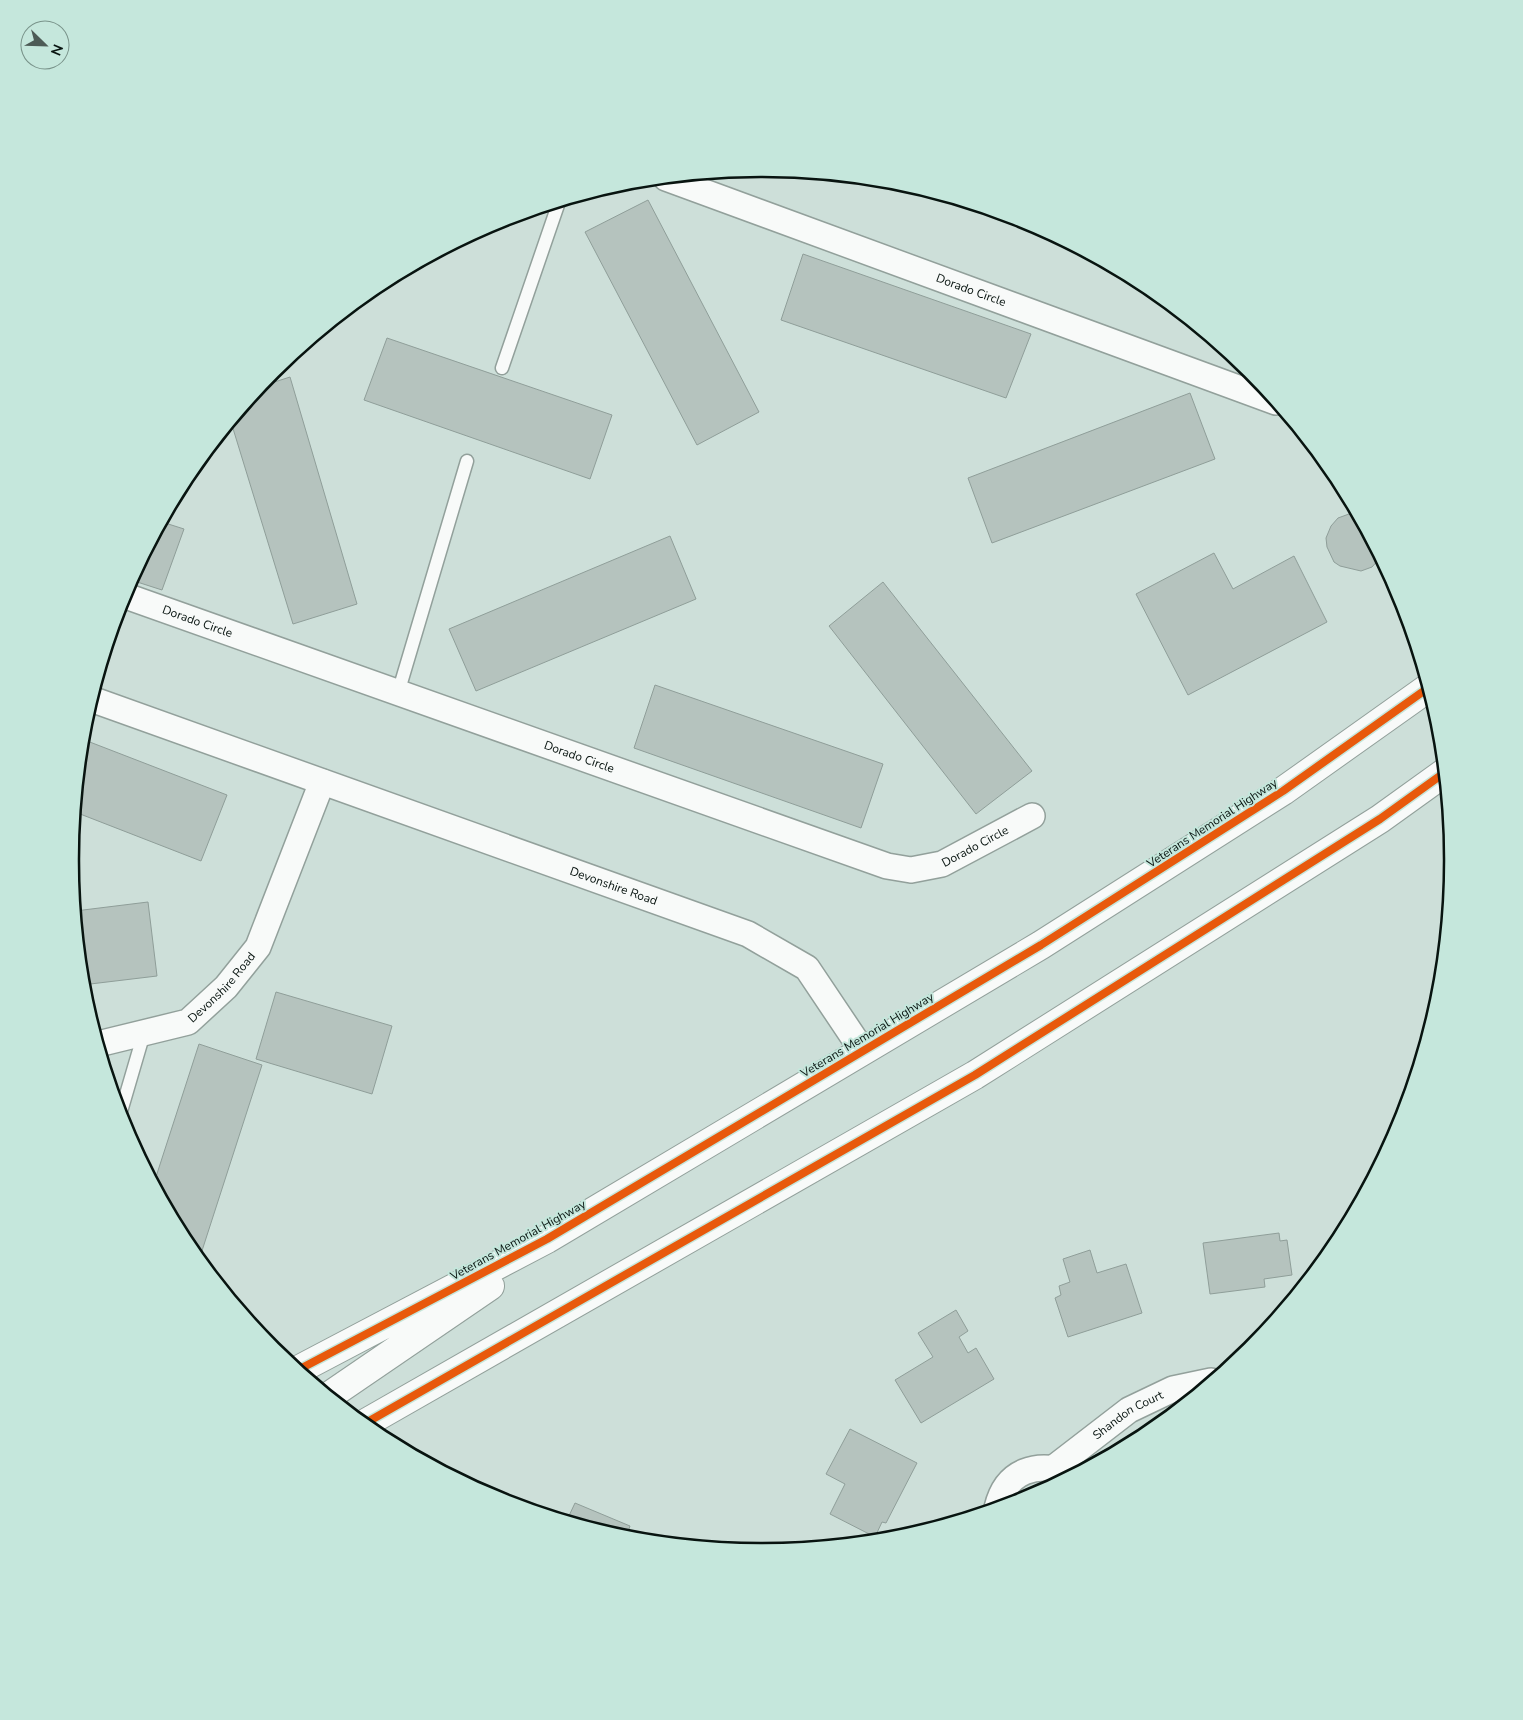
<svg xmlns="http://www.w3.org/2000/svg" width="1523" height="1720" font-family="'Nunito Sans',sans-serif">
  <rect width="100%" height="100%" fill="#cddfd9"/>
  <!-- green -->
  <path fill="#e2cdc9" d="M1045 1482 1056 1483 1026 1499 1014 1503C1022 1490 1030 1485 1045 1482Z"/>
  <!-- building -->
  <path fill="#b5c3be" stroke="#8f9e99" d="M648 200 759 412 697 445 585 232Z
    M803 254 1031 334 1006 398 781 320Z
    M387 338 612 415 590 479 364 400Z
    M290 377 357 604 293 624 231 422 259 387Z
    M1190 393 1215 459 992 543 968 478Z
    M1349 514 1357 515 1380 558 1372 567 1361 571 1340 566 1334 562 1327 547 1326 538 1331 526 1338 518Z
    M162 522 184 529 162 590 131 580Z
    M670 536 696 599 476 691 449 629Z
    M1214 553 1233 589 1294 556 1327 622 1188 695 1136 594Z
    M883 582 1032 771 976 814 829 626Z
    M655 685 883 764 861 828 634 748Z
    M82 739 227 795 201 861 75 812Z
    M148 902 157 976 82 985 75 911Z
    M276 992 392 1026 372 1094 256 1059Z
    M199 1044 262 1065 199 1260 186 1244 154 1183Z
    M1279 1233 1280 1241 1287 1240 1292 1275 1264 1279 1265 1287 1210 1294 1203 1243Z
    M1090 1250 1097 1273 1126 1264 1142 1313 1068 1337 1055 1298 1061 1295 1059 1286 1070 1282 1063 1259Z
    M956 1310 968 1331 959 1337 968 1353 976 1348 994 1379 921 1423 895 1380 933 1357 918 1333Z
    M850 1429 917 1463 886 1523 882 1522 875 1537 830 1514 845 1484 826 1474Z
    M575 1503 630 1526 626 1538 567 1520Z"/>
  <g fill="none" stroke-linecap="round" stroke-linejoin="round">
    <defs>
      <path id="lane" d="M502 368 559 202
        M398 693 467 461
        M120 1115 144 1033"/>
      <g id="street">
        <path id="s1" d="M666 178 1276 402"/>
        <path id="s2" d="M123 595 887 866 911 870 942 864 1032 816"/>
        <path id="s3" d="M91 699 748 934 807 968 862 1050"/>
        <path id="s4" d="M98 1044 188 1022 226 987 258 947 322 782"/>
        <path id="s5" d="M1055 1467 1129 1410 1173 1389 1211 1381"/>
        <path d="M997 1508C1006 1470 1037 1461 1070 1473"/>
      </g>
      <path id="highway" d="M298 1370 547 1239 1041 945 1283 791 1428 688
        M329 1396 490 1286
        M364 1424 975 1075 1380 819 1444 773"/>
    </defs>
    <!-- lane casing -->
    <use href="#lane" stroke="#92a09b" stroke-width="15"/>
    <!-- street casing -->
    <use href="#street" stroke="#92a09b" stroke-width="28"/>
    <!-- highway casing -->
    <use href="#highway" stroke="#92a09b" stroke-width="30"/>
    <!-- lane -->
    <use href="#lane" stroke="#f8faf9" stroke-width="12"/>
    <!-- street -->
    <use href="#street" stroke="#f8faf9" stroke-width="25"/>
    <!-- highway -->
    <use href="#highway" stroke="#f8faf9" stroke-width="28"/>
    <defs>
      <path id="cycleway" d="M298 1370 547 1239 1041 945 1283 791 1428 688
        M364 1424 975 1075 1380 819 1444 773"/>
    </defs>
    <!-- cycleway casing -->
    <use href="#cycleway" stroke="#c5e7dc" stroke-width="11"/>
    <!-- cycleway -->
    <use href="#cycleway" stroke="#e8590c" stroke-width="8"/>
  </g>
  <g text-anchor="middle" stroke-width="4" stroke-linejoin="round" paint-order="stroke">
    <!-- street labels -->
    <g font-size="12" fill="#081410" stroke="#c5e7dc">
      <text dy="4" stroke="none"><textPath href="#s1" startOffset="325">Dorado Circle</textPath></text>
      <text dy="4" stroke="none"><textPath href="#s2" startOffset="79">Dorado Circle</textPath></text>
      <text dy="4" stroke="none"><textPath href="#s2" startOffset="484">Dorado Circle</textPath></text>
      <text transform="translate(1212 823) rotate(-33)" y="4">Veterans Memorial Highway</text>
      <text dy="4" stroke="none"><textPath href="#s2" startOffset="904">Dorado Circle</textPath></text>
      <text dy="4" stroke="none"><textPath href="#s3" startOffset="555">Devonshire Road</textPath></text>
      <text dy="4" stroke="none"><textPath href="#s4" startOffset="141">Devonshire Road</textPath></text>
      <text transform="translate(867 1035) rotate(-31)" y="4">Veterans Memorial Highway</text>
      <text transform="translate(518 1240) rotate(-29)" y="4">Veterans Memorial Highway</text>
      <text dy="4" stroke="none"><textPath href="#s5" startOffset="90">Shandon Court</textPath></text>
    </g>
  </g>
  <!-- crop -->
  <path d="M0 0H1523V1720H0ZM761 177H762A682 682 0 0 1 1444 859V861A682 682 0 0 1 762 1543H761A682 682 0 0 1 79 861V859A682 682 0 0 1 761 177Z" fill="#c5e7dc" fill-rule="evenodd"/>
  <path fill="none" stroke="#081410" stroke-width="2.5" d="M761 177H762A682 682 0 0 1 1444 859V861A682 682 0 0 1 762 1543H761A682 682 0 0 1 79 861V859A682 682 0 0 1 761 177Z"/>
  <!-- north arrow -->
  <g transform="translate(45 45) rotate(113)"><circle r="24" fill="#c5e7dc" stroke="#79938a"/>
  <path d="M0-4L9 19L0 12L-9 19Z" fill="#4d5b56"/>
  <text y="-8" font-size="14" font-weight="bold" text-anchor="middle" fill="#081410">N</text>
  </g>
</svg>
